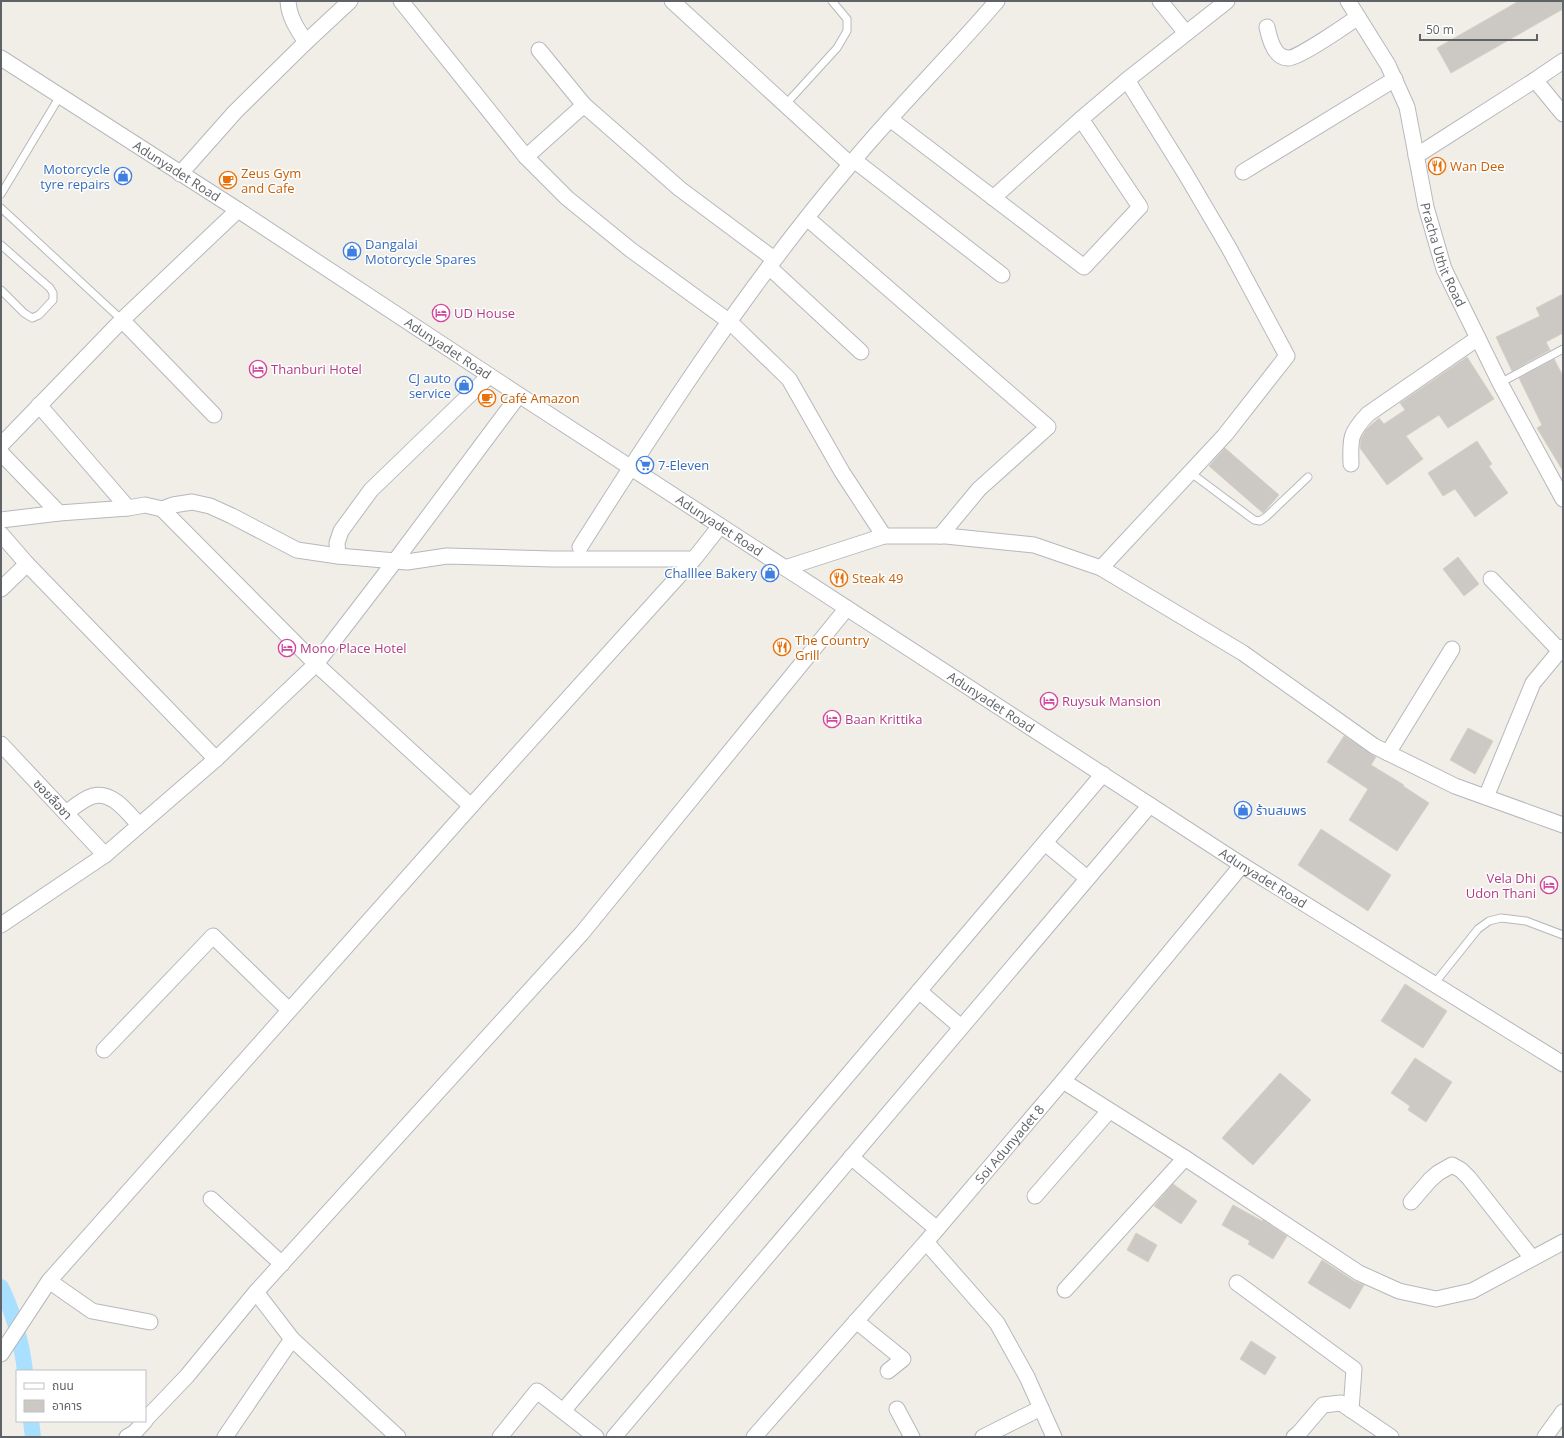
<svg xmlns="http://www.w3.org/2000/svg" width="1564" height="1438" font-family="'Open Sans','Noto Sans Thai',sans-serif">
  <rect width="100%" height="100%" fill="#f1eee8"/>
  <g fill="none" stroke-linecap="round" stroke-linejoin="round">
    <!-- canal -->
    <path stroke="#a9e0ff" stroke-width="16" d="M1 1287C13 1311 22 1344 25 1371
      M31 1421 33 1437"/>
  </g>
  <!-- building -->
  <path fill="#ccc9c4" stroke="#d6d0c5" d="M1519 1H1563V9L1451 73 1437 48Z
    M1563 294V333L1546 342 1550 350 1512 371 1496 337 1540 316 1536 308Z
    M1467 357 1494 399 1448 428 1439 415 1406 436 1423 459 1387 485 1360 448 1361 439 1365 431 1370 426 1379 418 1384 424 1405 410 1400 403Z
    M1554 359 1563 376V471L1537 428 1542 425 1519 378Z
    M1477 441 1492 464 1489 466 1508 493 1475 517 1455 489 1443 496 1428 473Z
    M1225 448 1279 495 1263 513 1209 466Z
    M1458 557 1479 584 1464 596 1443 569Z
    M1468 728 1493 741 1475 774 1450 760Z
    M1344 736 1376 757 1371 765 1404 785 1403 786 1429 803 1397 851 1349 820 1368 789 1327 762Z
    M1321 829 1391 875 1368 911 1298 865Z
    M1405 984 1447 1011 1423 1048 1381 1021Z
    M1415 1058 1452 1082 1426 1122 1408 1110 1410 1106 1391 1093Z
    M1280 1073 1311 1100 1253 1165 1222 1138Z
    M1173 1184 1197 1201 1181 1224 1154 1206Z
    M1233 1205 1262 1221 1263 1220 1287 1236 1273 1259 1248 1244 1250 1241 1222 1225Z
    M1136 1233 1157 1245 1148 1262 1127 1250Z
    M1322 1260 1354 1281 1364 1285 1350 1309 1308 1283Z
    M1251 1341 1276 1357 1265 1375 1240 1359Z"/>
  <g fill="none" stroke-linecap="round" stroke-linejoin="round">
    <defs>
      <path id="service" d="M785 105 837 48 847 31V19L832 1
        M1 194 60 96
        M1 208 122 320
        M1 245 50 288 53 293V300L39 315 32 318 24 313 1 290
        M1500 383 1563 349
        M1191 473 1254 520 1260 521 1266 517 1308 477
        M1434 984 1478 929 1489 921 1501 918 1526 921 1563 935"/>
      <g id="minor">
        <path d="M288 1C289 17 297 29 306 42"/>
        <path d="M401 1 526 157 567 198 631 250 730 322 789 379 842 472 884 536"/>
        <path d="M672 1 850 164"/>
        <path d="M1160 1 1186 33"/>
        <path id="s1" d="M1348 1 1388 65 1407 107 1426 207 1444 269 1500 383 1563 499"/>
        <path d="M1267 27C1269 37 1274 58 1288 58 1297 59 1348 24 1358 17"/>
        <path d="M539 50 584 105"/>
        <path id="s2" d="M1 58 238 210 519 395 1242 865 1563 1064"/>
        <path d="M1535 80 1563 114"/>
        <path d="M890 119 1084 267 1140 207 1081 119 993 198"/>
        <path d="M1081 119 1127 80"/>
        <path d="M1416 156 1535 80 1563 61"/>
        <path d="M526 157 584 105 680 189 774 259"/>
        <path d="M854 160 1002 275"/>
        <path d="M1243 172 1395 79"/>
        <path d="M180 174 235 112 306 42 350 1"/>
        <path d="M807 218 1048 427 979 489 940 536"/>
        <path d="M769 267 861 352"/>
        <path d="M122 320 214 415"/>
        <path d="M39 405 128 508"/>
        <path d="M1 445 122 320 238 210"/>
        <path d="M1 453 59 513"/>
        <path d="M1351 464C1350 438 1350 433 1368 414L1478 338"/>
        <path d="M162 509 173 505 192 502 210 506 232 516 297 550 338 556 407 562 447 556 552 559H694"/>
        <path d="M1 520 59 513 128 508 145 505 162 509 316 664 471 806"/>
        <path d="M1 534 27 564 216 759"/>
        <path d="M580 547C663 416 749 284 849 166 896 109 949 57 997 1"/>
        <path d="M338 556 337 543 341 531 371 490 489 376"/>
        <path d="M785 568 884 536H946L1034 545 1101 568 1243 653 1374 746 1455 786 1563 825"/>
        <path d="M1101 568 1225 435 1287 356 1229 248 1185 173 1127 80 1227 1"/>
        <path d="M1491 579 1559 650"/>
        <path d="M1 589 27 564"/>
        <path d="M1 744 105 855"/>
        <path d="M1388 753 1452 649"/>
        <path d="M1486 797 1533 683 1563 647"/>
        <path d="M66 813C74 807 83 799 93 796 113 791 128 813 139 825"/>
        <path d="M1045 843 1087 878"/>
        <path d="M1 925 105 855 216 759 316 664 395 561 519 395"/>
        <path d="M919 991 961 1027"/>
        <path d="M104 1050 213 936 289 1010"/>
        <path d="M1063 1081 1185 1158 1359 1273 1399 1291 1436 1299 1472 1291 1563 1242"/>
        <path d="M851 1157 937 1229"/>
        <path d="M1035 1196 1109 1111"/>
        <path d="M211 1199 282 1264"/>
        <path d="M1411 1202 1430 1180 1438 1173 1452 1165 1461 1170 1469 1178 1532 1258"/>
        <path d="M49 1281 92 1311 150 1322"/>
        <path d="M1237 1283 1354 1369 1351 1410"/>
        <path d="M1065 1290 1185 1158"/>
        <path d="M256 1292 292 1339 398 1437"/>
        <path d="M856 1321 903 1359 888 1371"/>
        <path d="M1 1354 49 1281 471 806 694 559 720 526"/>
        <path d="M897 1409 912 1437"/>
        <path d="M563 1411 1103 774"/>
        <path d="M145 1420 187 1376 256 1292 582 933 847 608"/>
        <path d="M127 1437 134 1433 145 1421"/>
        <path d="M225 1437 292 1339"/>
        <path d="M500 1437 537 1391 596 1437"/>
        <path d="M614 1437 1150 805"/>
        <path d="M754 1437 926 1242"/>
        <path d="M983 1437 1041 1408"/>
        <path id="s3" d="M1054 1437 1027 1377 997 1323 926 1242 1063 1081 1242 865"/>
        <path d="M1294 1437 1299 1433 1323 1405 1341 1403 1391 1437"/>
        <path d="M1545 1437 1563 1412"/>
      </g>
    </defs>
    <!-- service casing -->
    <use href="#service" stroke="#b5b8bc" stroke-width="9"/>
    <!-- minor casing -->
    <use href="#minor" stroke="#b5b8bc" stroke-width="17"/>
    <!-- service -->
    <use href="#service" stroke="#fff" stroke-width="7"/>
    <!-- minor -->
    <use href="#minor" stroke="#fff" stroke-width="15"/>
  </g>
  <!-- icons -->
  <defs>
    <symbol id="restaurant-ring" viewBox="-11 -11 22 22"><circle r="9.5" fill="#fff" stroke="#e8710a" stroke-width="1.5"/><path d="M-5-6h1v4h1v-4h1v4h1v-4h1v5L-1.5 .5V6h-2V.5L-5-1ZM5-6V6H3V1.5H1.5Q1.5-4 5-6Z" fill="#e8710a"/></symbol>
    <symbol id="shop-ring" viewBox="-11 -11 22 22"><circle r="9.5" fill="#fff" stroke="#3f7fe0" stroke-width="1.5"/><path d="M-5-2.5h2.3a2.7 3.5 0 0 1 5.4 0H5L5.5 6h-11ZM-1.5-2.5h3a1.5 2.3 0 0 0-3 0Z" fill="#3f7fe0"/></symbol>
    <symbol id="cafe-ring" viewBox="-11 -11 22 22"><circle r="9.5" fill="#fff" stroke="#e8710a" stroke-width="1.5"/><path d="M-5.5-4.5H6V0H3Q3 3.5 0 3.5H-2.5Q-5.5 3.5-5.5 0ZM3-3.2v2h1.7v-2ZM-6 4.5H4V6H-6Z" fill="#e8710a"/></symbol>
    <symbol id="hotel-ring" viewBox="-11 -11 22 22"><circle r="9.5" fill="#fff" stroke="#d1479c" stroke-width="1.5"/><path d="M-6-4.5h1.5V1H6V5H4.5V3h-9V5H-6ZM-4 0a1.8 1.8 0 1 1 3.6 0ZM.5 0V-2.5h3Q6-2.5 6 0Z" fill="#d1479c"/></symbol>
    <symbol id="supermarket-ring" viewBox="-11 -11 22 22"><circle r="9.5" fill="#fff" stroke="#3f7fe0" stroke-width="1.5"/><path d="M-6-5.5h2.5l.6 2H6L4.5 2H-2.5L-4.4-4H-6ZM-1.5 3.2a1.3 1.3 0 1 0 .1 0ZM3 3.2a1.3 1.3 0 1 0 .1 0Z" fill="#3f7fe0"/></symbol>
  </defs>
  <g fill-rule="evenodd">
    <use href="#restaurant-ring" x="1427" y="156" width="20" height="20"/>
    <use href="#shop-ring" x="113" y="166" width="20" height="20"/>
    <use href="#cafe-ring" x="218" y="170" width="20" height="20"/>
    <use href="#shop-ring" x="342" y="241" width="20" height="20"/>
    <use href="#hotel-ring" x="431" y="303" width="20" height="20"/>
    <use href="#hotel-ring" x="248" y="359" width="20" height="20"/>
    <use href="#shop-ring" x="454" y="375" width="20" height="20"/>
    <use href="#cafe-ring" x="477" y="388" width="20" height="20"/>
    <use href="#supermarket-ring" x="635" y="455" width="20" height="20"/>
    <use href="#shop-ring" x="760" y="563" width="20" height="20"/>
    <use href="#restaurant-ring" x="829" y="568" width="20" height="20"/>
    <use href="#restaurant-ring" x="772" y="637" width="20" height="20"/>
    <use href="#hotel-ring" x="277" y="638" width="20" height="20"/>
    <use href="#hotel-ring" x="1039" y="691" width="20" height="20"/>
    <use href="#hotel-ring" x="822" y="709" width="20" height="20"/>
    <use href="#shop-ring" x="1233" y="800" width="20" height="20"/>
    <use href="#hotel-ring" x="1539" y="875" width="20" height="20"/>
  </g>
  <g text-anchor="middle" stroke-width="3" stroke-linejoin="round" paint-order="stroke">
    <!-- food labels -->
    <g font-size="13" fill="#c56008" stroke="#fff" text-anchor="start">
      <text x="1450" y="171">Wan Dee</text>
      <text x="241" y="178">Zeus Gym<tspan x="241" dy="15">and Cafe</tspan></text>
      <text x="500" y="403">Café Amazon</text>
      <text x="852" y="583">Steak 49</text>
      <text x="795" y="645">The Country<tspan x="795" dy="15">Grill</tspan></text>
    </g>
    <!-- shop labels -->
    <g font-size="13" fill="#366cbe" stroke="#fff" text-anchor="end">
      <text x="110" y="174">Motorcycle<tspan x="110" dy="15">tyre repairs</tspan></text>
      <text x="365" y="249" text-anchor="start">Dangalai<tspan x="365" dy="15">Motorcycle Spares</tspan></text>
      <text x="451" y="383">CJ auto<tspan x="451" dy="15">service</tspan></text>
      <text x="658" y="470" text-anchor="start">7-Eleven</text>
      <text x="757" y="578">Challlee Bakery</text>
      <text x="1256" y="815" text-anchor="start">ร้านสมพร</text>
    </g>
    <!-- street labels -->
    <g font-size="13" fill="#5f6368" stroke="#fff">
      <text dy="5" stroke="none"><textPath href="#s2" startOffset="209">Adunyadet Road</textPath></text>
      <text dy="5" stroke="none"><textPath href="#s1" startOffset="274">Pracha Uthit Road</textPath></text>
      <text dy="5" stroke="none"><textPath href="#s2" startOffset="533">Adunyadet Road</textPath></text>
      <text dy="5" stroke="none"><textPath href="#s2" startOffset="857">Adunyadet Road</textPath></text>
      <text dy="5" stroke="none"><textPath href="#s2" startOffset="1181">Adunyadet Road</textPath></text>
      <text transform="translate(53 799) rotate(47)" y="5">ซอยลือชา</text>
      <text dy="5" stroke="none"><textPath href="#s2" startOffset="1505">Adunyadet Road</textPath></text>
      <text dy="5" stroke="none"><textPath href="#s3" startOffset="364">Soi Adunyadet 8</textPath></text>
    </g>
    <!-- hotel labels -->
    <g font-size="13" fill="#b23c85" stroke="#fff" text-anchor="start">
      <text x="454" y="318">UD House</text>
      <text x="271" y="374">Thanburi Hotel</text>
      <text x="300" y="653">Mono Place Hotel</text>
      <text x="1062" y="706">Ruysuk Mansion</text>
      <text x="845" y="724">Baan Krittika</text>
      <text x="1536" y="883" text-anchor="end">Vela Dhi<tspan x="1536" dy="15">Udon Thani</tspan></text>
    </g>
  </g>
  <!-- border -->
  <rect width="1564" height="1438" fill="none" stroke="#5f6368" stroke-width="4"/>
  <!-- legend -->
  <rect x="16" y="1370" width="130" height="52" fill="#ffffff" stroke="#bfc1c3"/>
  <rect x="24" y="1383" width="20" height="6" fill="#ffffff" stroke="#bfc1c3"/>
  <text x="52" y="1390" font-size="12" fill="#5f6368">ถนน</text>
  <rect x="24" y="1400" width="20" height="12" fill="#ccc9c4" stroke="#bfc1c3"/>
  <text x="52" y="1410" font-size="12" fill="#5f6368">อาคาร</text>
  <!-- scale -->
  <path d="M1420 34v6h117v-6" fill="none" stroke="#5f6368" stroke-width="2"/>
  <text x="1426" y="34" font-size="12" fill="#5f6368" stroke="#ffffff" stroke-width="3" paint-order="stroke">50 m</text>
</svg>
